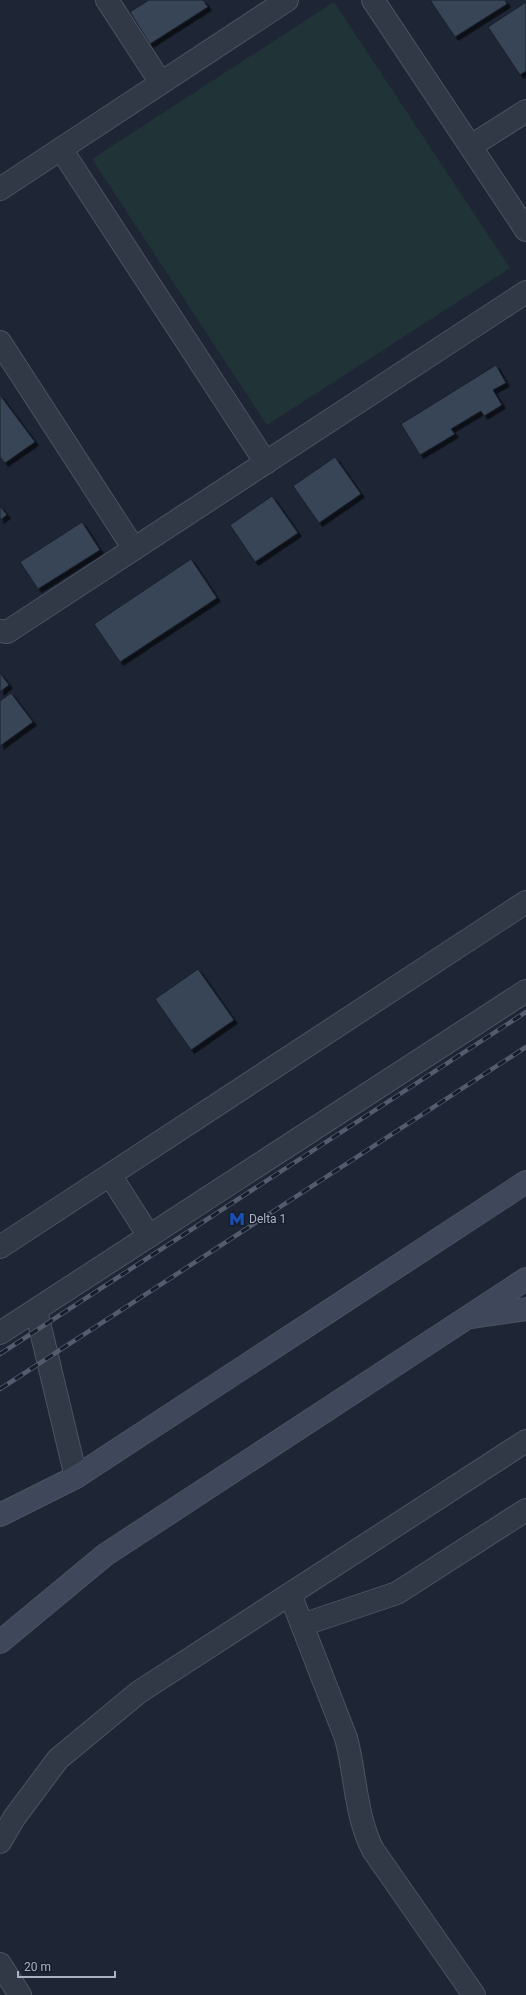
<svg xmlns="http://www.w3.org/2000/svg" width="526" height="1995" font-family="Roboto,sans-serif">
  <defs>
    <filter id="shadow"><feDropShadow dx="3.5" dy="3.5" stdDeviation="0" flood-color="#0009"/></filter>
  </defs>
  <rect width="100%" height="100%" fill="#1e2636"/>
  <!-- green -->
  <path fill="#203337" d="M334 2 510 268 267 425 92 159Z"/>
  <!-- building -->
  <path fill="#394457" stroke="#19202d" filter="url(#shadow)" d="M149 0H203L208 7 150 44 130 12Z
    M430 0H505L507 4 455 37Z
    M526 2V71L520 75 488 27Z
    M496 365 506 383 493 390 502 405 484 416 481 411 451 429 455 434 420 455 401 424Z
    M0 395 35 442 5 463 0 457Z
    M335 457 361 494 319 523 293 486Z
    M272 496 298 533 255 562 230 525Z
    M0 506 7 515 0 520Z
    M82 522 100 550 38 589 20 562Z
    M191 559 217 598 120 662 94 624Z
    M0 673 9 685 0 692Z
    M11 693 33 722 0 746V701Z
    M198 969 234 1020 191 1050 155 999Z"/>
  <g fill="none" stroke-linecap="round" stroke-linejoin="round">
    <defs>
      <path id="street" d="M107 0 161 83
        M373 0 526 230
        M471 146 526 111
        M61 149 266 463
        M0 189 287 0
        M0 342 134 549
        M0 631 7 632 526 292
        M110 1175 149 1236
        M0 1247 526 902
        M36 1310 76 1477
        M0 1333 526 991
        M290 1594 346 1738C356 1775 355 1815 373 1850L474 1995
        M302 1625 397 1593 526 1510
        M0 1842 14 1818 58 1759 139 1692 526 1441
        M0 1964 20 1995"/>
      <path id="secondary" d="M472 1317 526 1309
        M0 1515 76 1477 526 1182
        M0 1642 105 1555 526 1279"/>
    </defs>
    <!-- street casing -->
    <use href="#street" stroke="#4c5362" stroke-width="24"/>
    <!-- secondary casing -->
    <use href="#secondary" stroke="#4c5362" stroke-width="24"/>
    <!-- street -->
    <use href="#street" stroke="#313846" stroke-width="22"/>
    <!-- secondary -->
    <use href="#secondary" stroke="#3f475a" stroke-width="22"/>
    <defs>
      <path id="rail" d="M0 1354 526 1012
        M0 1389 526 1047"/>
    </defs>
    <!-- rail casing -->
    <use href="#rail" stroke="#535c6e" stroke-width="4.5"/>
    <!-- rail -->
    <use href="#rail" stroke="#171e2b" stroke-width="3" stroke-dasharray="9" stroke-linecap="butt"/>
  </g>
  <!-- icons -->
  <defs>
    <symbol id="metro-bare" viewBox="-9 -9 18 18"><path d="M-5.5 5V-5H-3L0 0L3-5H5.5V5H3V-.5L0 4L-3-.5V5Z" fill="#1a4fb4" stroke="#171e2b" stroke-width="2.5" paint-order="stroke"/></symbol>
  </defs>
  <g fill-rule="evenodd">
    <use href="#metro-bare" x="226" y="1208" width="22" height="22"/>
  </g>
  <g text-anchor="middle" stroke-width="3" stroke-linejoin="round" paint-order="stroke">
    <!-- poi labels -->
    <g font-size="12" fill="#aab3c4" stroke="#171e2b" text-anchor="start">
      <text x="249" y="1223">Delta 1</text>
    </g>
  </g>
  <!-- scale -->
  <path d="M18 1971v6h97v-6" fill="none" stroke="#aab3c4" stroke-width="2"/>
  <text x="24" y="1971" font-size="12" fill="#aab3c4" stroke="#171e2b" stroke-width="3" paint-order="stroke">20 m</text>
</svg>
